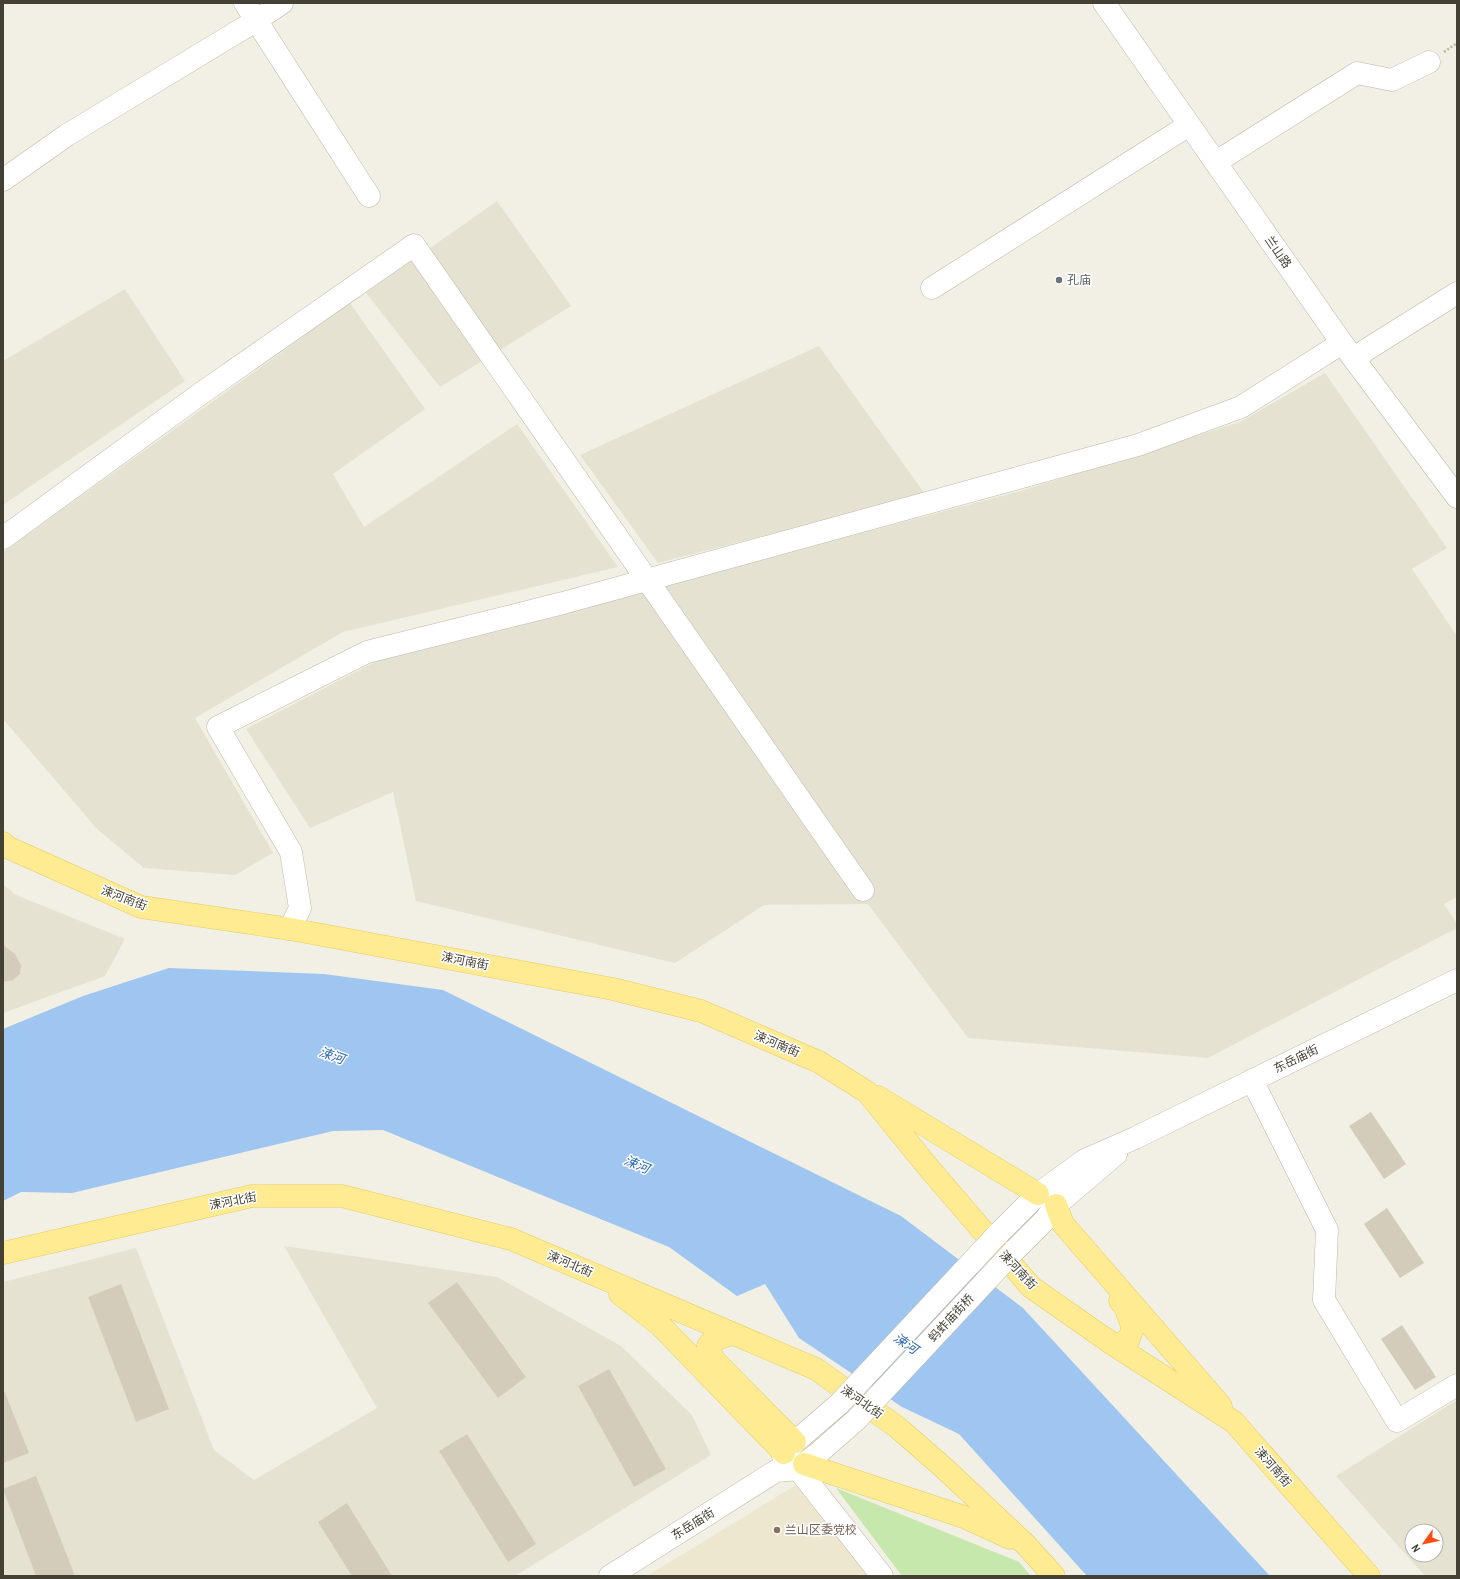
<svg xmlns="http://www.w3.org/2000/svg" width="1460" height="1579" font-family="'Archivo Narrow','Noto Sans SC',sans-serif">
  <rect width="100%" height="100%" fill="#f2f0e4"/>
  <!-- residential -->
  <path fill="#e6e2d2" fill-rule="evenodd" d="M497 201 571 306 440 387 366 293Z
    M125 289 185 381 3 505V361Z
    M350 303 425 409 333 474 364 527 517 424 618 567 343 632 195 718 273 853 235 875 144 868 97 829 3 719V552Z
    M819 346 925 494 658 563 580 455Z
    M1325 373 1447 548 1412 569 1457 636V897L1444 904 1457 924V928L1208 1058 968 1038 868 904 764 905 675 963 416 901 393 792 310 828 246 729 379 660 1021 491 1240 422Z
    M3 884 16 895 125 939 105 976 3 1013Z
    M284 1246 497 1277 621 1346 692 1415 711 1455 515 1576H3V1282L136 1248 214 1450 254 1480 377 1408Z
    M1457 1400V1576H1425L1336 1476ZM1412 1531H1436V1555H1412Z"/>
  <!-- education -->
  <path fill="#ece7ce" d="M796 1485 868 1576H647Z"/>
  <!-- green -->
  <path fill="#c6e8ac" d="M836 1488 1019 1562 1031 1576H902Z"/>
  <!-- water -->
  <path fill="#9fc6f1" d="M169 968 324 974 443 990 901 1216 1023 1308 1270 1576H1087L959 1434 902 1407 799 1338 765 1284 737 1296 669 1247 383 1130 333 1131 72 1193 21 1192 3 1201V1029L83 996Z"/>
  <!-- building -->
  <path fill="#d4ccba" d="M3 945 15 954 21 965 20 974 13 980 3 982Z
    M1371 1112 1406 1164 1384 1179 1349 1126Z
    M1387 1208 1424 1263 1400 1278 1364 1224Z
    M457 1282 526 1377 498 1398 428 1303Z
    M121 1284 169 1409 136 1422 88 1297Z
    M1402 1325 1436 1377 1415 1390 1381 1339Z
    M609 1369 666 1469 634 1487 578 1386Z
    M3 1388 29 1453 3 1463Z
    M467 1434 536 1544 508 1562 439 1451Z
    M36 1476 75 1576H36L3 1489Z
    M347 1503 392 1576H352L318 1522Z"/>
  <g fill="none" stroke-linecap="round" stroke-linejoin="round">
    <defs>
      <path id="minor" d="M245 3 369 196
        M1104 3 1342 343 1457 497
        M1216 162 1357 73 1392 80 1429 62
        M3 180 67 135 257 20 282 3
        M932 288 1189 125
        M1354 359 1366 350 1457 293
        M3 538 203 392 414 245 863 890
        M290 929 300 908 291 852 218 727 367 652 563 603 1138 445 1241 407 1342 343
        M1252 1080 1327 1230 1324 1300 1397 1421 1457 1385
        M997 1235 1038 1194 1085 1160 1135 1138 1457 980
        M1014 1251 1045 1220 1056 1205 1116 1154
        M783 1456 795 1442 839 1404
        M798 1469 882 1576
        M610 1576 776 1471 798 1469 816 1455 856 1420"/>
      <path id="major" d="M3 843 7 847 141 907 290 929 613 989 701 1011 819 1062 867 1092 928 1167 1031 1287 1114 1345 1234 1422 1369 1576
        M878 1097 1038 1194
        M1056 1205 1063 1224 1221 1406
        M3 1253 252 1196H342L511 1239 816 1369 897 1427 944 1468 1026 1545 1054 1576
        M620 1294 660 1325 784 1453
        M732 1334 713 1340 708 1346 714 1360 795 1442
        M1114 1345 1128 1341 1133 1328 1125 1307 1120 1301
        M804 1464 964 1517 1010 1538"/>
    </defs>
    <!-- minor casing -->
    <use href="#minor" stroke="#beb8a7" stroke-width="23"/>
    <!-- major casing -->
    <use href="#major" stroke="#e5cb60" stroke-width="23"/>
    <!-- path -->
    <path stroke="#c0b698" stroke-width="2.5" stroke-dasharray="2 2" stroke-linecap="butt" d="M1444 52 1457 43"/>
    <!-- minor -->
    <use href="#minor" stroke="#fff" stroke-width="22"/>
    <!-- major -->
    <use href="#major" stroke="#ffeb91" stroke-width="22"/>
    <defs>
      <path id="minor-bridge" d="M839 1404 997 1235
        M856 1420 1014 1251"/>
    </defs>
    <!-- minor-bridge casing -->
    <use href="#minor-bridge" stroke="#beb8a7" stroke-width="23" stroke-linecap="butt"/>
    <!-- minor-bridge -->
    <use href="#minor-bridge" stroke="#fff" stroke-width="22"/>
  </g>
  <!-- markers -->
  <circle fill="#6b7280" stroke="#fff" stroke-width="1.5" cx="1059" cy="280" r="4"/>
  <circle fill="#8d6e63" stroke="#fff" stroke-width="1.5" cx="777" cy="1530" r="4"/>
  <g text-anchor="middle" stroke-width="3" stroke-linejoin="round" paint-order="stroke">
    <!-- street labels -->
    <g font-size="12" fill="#454034" stroke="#fff">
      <text transform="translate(1278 252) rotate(55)" y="4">兰山路</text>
      <text transform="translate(124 898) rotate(21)" y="4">涑河南街</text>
      <text transform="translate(465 961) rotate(11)" y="4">涑河南街</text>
      <text transform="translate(777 1044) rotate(23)" y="4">涑河南街</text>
      <text transform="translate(1296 1059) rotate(-26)" y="4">东岳庙街</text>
      <text transform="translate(233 1201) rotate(-11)" y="4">涑河北街</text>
      <text transform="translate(570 1264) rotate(23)" y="4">涑河北街</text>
      <text transform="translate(1018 1270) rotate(47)" y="4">涑河南街</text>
      <text transform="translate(951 1318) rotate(-47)" y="4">蚂蚱庙街桥</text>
      <text transform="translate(862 1402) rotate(35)" y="4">涑河北街</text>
      <text transform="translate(1273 1467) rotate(49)" y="4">涑河南街</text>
      <text transform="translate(693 1524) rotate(-32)" y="4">东岳庙街</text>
    </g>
    <!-- worship labels -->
    <g font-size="12" fill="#5b616d" stroke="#fff" text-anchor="start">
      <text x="1067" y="284">孔庙</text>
    </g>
    <!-- education labels -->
    <g font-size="12" fill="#785e54" stroke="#fff" text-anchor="start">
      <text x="785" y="1534">兰山区委党校</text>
    </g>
    <!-- water labels -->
    <g font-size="13" font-style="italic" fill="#2d6bb1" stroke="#fff">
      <text transform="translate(332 1055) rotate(19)" y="5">涑河</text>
      <text transform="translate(637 1164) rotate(23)" y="5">涑河</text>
      <text transform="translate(906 1343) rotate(34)" y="5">涑河</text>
    </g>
  </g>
  <!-- border -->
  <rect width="1460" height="1579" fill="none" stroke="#454034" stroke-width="8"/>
  <!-- north arrow -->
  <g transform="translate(1424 1543) rotate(237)"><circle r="19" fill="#ffffff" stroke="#b5b3ae"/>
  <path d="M0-3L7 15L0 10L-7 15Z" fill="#fc4e12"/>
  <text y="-6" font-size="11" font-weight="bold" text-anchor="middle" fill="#454034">N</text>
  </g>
</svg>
